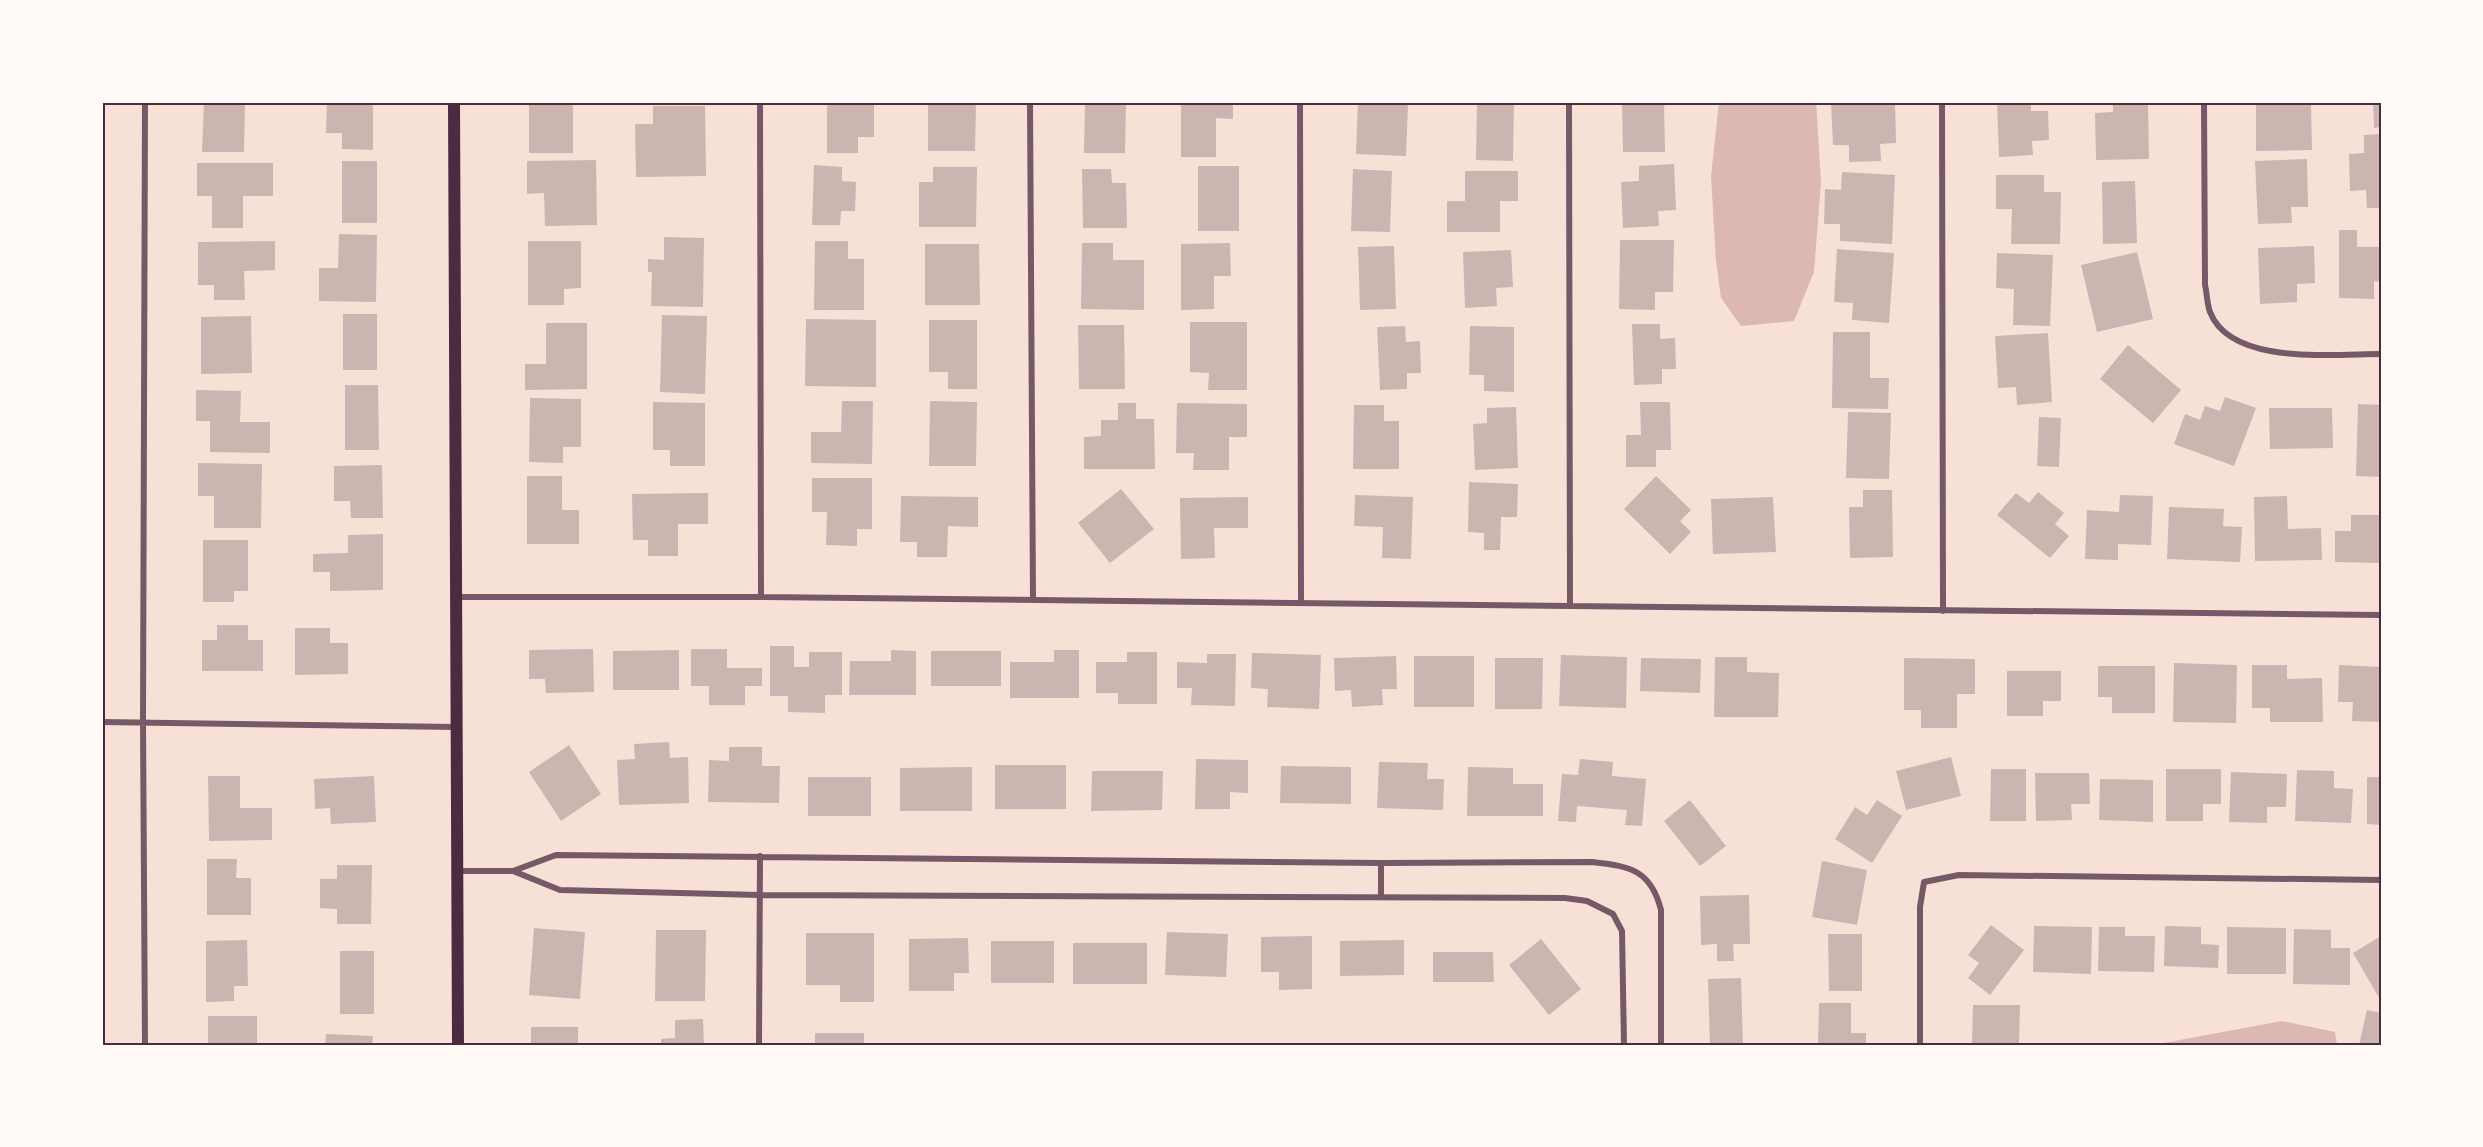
<svg xmlns="http://www.w3.org/2000/svg" width="2483" height="1147" font-family="Lato,sans-serif">
  <rect width="100%" height="100%" fill="#f7e1d7"/>
  <!-- water -->
  <path fill="#dcb8b0" d="M1719 102H1816L1821 182 1814 272 1794 321 1741 326 1721 298 1716 261 1711 176Z
    M2282 1021 2335 1032 2337 1045H2153Z"/>
  <!-- building -->
  <path fill="#ccb4b1" d="M204 102H245L244 152H202Z
    M327 102H373V150L342 149V133H326Z
    M529 102H573V153H529Z
    M827 102 874 103V137H858V153H827Z
    M928 102H976L975 151H928Z
    M1085 102H1126L1125 153H1084Z
    M1181 102H1233V119L1216 118V157H1181Z
    M1477 102H1514L1513 161 1476 160Z
    M1622 102H1664L1665 152H1623Z
    M1831 102H1895L1896 143 1880 144 1881 161 1849 162V145H1833Z
    M1997 102H2031V111H2048L2049 140 2032 141 2033 155 1999 157Z
    M2113 102H2148L2149 159 2096 160 2095 113 2113 112Z
    M2256 102H2311L2312 150 2256 151Z
    M2373 102H2381V127L2374 128Z
    M1358 103 1408 104 1406 156 1356 154Z
    M653 106H705L706 176 636 177 635 124H653Z
    M2381 134V208H2367L2366 190 2350 191 2349 154 2364 153V135Z
    M2307 159 2308 207H2291L2292 223 2258 224 2255 161Z
    M596 160 597 225 545 226 544 193 527 194V161Z
    M342 161H377V223H342Z
    M197 163H273V196H243V228H212V196H197Z
    M1674 164 1676 210 1658 211 1659 226 1623 228 1621 182 1639 181V166Z
    M814 165 842 167V181L856 182 855 211H841L840 225H812Z
    M1198 166H1239V231H1198Z
    M933 167H977L976 227H919V182H933Z
    M1082 169H1111L1112 183H1126L1127 228H1083Z
    M1353 169 1392 171 1390 232 1351 231Z
    M1465 171H1518V201H1500V232H1447V201H1465Z
    M1842 172 1895 175 1892 244 1840 241V224H1824L1825 189 1841 190Z
    M1996 175H2044V192H2061L2060 244H2011L2012 209H1996Z
    M2135 181 2137 243 2103 244 2102 182Z
    M2339 230H2357V247H2381V282L2374 281V299L2339 298Z
    M339 234 377 235 376 302 319 301V268H338Z
    M664 237 704 238 703 307 651 306 652 272H648V259L664 260Z
    M1620 240H1674L1673 292H1655V310L1619 309Z
    M275 241V270L244 271 245 300H214V285H198V242Z
    M528 241H581V288L564 289V305H528Z
    M815 241H848V259H864V310H814Z
    M1082 243H1113V260H1144V310L1081 309Z
    M1230 243 1231 276H1214V309L1181 310V244Z
    M925 244H979L980 305H925Z
    M1394 246 1396 309 1360 310 1358 247Z
    M2314 246 2315 283 2297 284V302L2260 304 2258 248Z
    M1837 249 1894 253 1889 323 1852 320 1853 303 1834 302Z
    M1511 250 1513 287 1496 288 1497 306 1465 308 1463 252Z
    M2137 252 2153 319 2097 332 2081 265Z
    M1997 253 2053 255 2050 326 2013 325 2014 289 1996 288Z
    M343 314H377V370H343Z
    M662 315 707 316 705 394 660 392Z
    M251 316 252 373 201 374V317Z
    M806 319 876 320V387L805 386Z
    M929 320H977V389H948V372H929Z
    M1190 322H1247V390H1208L1209 373 1190 372Z
    M546 323H587V389L525 390V364H546Z
    M1632 324H1660V339L1675 338 1676 369H1662V384L1634 385Z
    M1078 325H1124L1125 389H1079Z
    M1405 326 1406 342 1420 341 1421 373H1407V389L1380 390 1377 327Z
    M1470 326 1514 327V392L1484 391V375H1469Z
    M1833 332H1870V378H1889L1888 409 1832 408Z
    M2048 333 2052 402 2017 405 2016 387 1998 388 1995 336Z
    M2128 345 2181 390 2153 423 2100 379Z
    M345 385H378L379 450H345Z
    M196 390 241 391 240 422H270V453L210 452V421H196Z
    M2225 397 2256 408 2234 466 2174 444 2185 414 2200 420 2205 406 2220 411Z
    M530 398 581 399V447H563V463L529 462Z
    M842 401H873L872 464 811 463V432H841Z
    M930 401 977 402 976 466H929Z
    M653 402 705 403V466H670V450H653Z
    M1640 402H1670L1671 450H1656V467H1626V435H1641Z
    M1118 403H1136V419H1154L1155 469H1084V437L1101 436V420H1118Z
    M1177 403 1247 404V437H1229V470H1193L1194 453H1176Z
    M2358 404 2381 405V477L2356 476Z
    M1354 405H1384V421H1399V469H1353Z
    M1516 407 1518 468 1475 470 1473 424 1487 423V408Z
    M2269 408H2332L2333 448 2270 449Z
    M1848 412 1891 413 1889 479 1846 478Z
    M2039 417 2061 418 2059 467 2037 466Z
    M198 463 262 464 261 528H214V496H198Z
    M382 465 383 518H351L350 501H334V466Z
    M527 476H562V510H579V544H527Z
    M1656 476 1691 510 1680 521 1691 532 1670 554 1624 509Z
    M812 478H872V529H857V546L826 545 827 512H812Z
    M1469 482 1518 484 1517 517H1501L1500 550H1484V533L1468 532Z
    M1121 489 1154 529 1110 563 1078 523Z
    M1863 490H1892L1893 557 1850 558 1849 507H1863Z
    M2038 492 2064 513 2055 524 2069 536 2050 558 1997 515 2016 493 2029 503Z
    M708 493V524H678V556H648V540H633L632 494Z
    M1355 495 1413 497 1411 559 1382 558 1383 527 1354 526Z
    M2120 495 2153 496 2151 545 2118 544V560L2085 559 2087 510 2119 512Z
    M901 496 978 497V527L948 526 947 557H917V542H900Z
    M2287 496 2288 529 2321 528 2322 560 2255 561 2254 497Z
    M1248 497V528H1214L1215 558 1181 559 1180 498Z
    M1773 497 1776 552 1713 554 1711 499Z
    M2169 507 2224 509 2223 526 2242 527 2240 562 2167 559Z
    M2351 515H2381V563L2335 562V531H2351Z
    M383 534V590L330 591V572H313V554L348 553V535Z
    M203 540H248V591H234V602H203Z
    M217 625H248V640H263V671H202V640H217Z
    M295 628H330V643H348V674L295 675Z
    M770 646H794V667H809V652H842V695H825V713L788 712V696H770Z
    M593 649 594 692 546 693 545 679H529V650Z
    M691 649H727V668H762V686H745V705H709V686H691Z
    M679 650V690H613V651Z
    M891 650 916 651V695H849L850 661H891Z
    M1054 650H1079V698H1010V662H1054Z
    M931 651H1001V686H931Z
    M1127 652H1157V704H1118V693H1096V662H1127Z
    M1252 653 1321 655 1319 709 1267 707 1268 689 1251 688Z
    M1207 654H1236L1235 706 1191 705 1192 688H1177V662L1207 663Z
    M1561 655 1627 657 1626 708 1559 706Z
    M1396 656 1397 689H1382L1383 705 1352 707 1351 690 1335 691 1334 658Z
    M1414 656H1474V707H1414Z
    M1715 657H1747V672L1779 673 1778 717H1714Z
    M1495 658H1543L1542 709H1495Z
    M1641 658 1701 659 1700 693 1640 691Z
    M1904 658 1975 659V694H1957V728H1921V710H1904Z
    M2174 663 2237 665 2236 723 2173 722Z
    M2252 665H2287V679L2322 678 2323 722H2270V708H2252Z
    M2339 665 2381 667V722L2352 721 2353 702H2338Z
    M2098 666H2155V713H2112V697H2098Z
    M2007 671H2061V701H2043V716H2007Z
    M669 742 670 758 688 757 689 803 619 805 617 760 635 759 634 744Z
    M569 745 601 794 561 821 529 772Z
    M729 747H762V766H780L779 803 708 802 709 760 729 761Z
    M1951 757 1961 796 1906 810 1896 771Z
    M1196 759 1248 760V793L1230 792V809H1195Z
    M1580 759 1613 762 1612 776 1646 779 1642 826 1625 825 1627 810 1577 806 1576 822 1558 821 1562 774 1578 775Z
    M1379 762 1428 763 1427 779H1444L1443 810 1377 808Z
    M995 765H1066V809H995Z
    M1281 766 1351 767V804L1280 803Z
    M972 767V811H900V768Z
    M1468 767 1513 768V784H1543V816H1467Z
    M1991 769H2026V821H1990Z
    M2166 769H2221V804H2203V821H2166Z
    M2297 770 2334 771V788L2353 789 2351 823 2295 821Z
    M1092 771H1163L1162 810 1091 811Z
    M2231 772 2287 774 2286 807H2267V823L2229 822Z
    M2035 773H2089L2090 804H2071L2072 820 2036 821Z
    M208 776H240V808H272V840L209 841Z
    M374 776 376 822 331 824 330 808 315 809 314 779Z
    M808 777H871V816H808Z
    M2367 777H2381V825L2367 824Z
    M2100 779 2153 780V822L2099 820Z
    M1690 800 1726 846 1700 866 1664 821Z
    M1877 800 1902 816 1872 863 1835 839 1855 807 1867 815Z
    M207 859H237L236 878H251V915H207Z
    M1822 861 1867 870 1857 925 1812 917Z
    M337 865H372L371 924H337V909L320 908V879H337Z
    M1749 895 1750 944H1733L1734 961H1717V944L1701 945 1700 896Z
    M1991 925 2024 950 1990 995 1968 978 1979 963 1968 955Z
    M2034 926 2092 927 2091 974 2033 972Z
    M2165 926 2201 927V944L2219 945 2218 968 2164 966Z
    M2099 927H2125V936H2155L2154 972 2098 971Z
    M2227 927 2286 928V974H2227Z
    M534 928 585 932 580 999 529 995Z
    M2294 929 2331 930V948H2350V985L2293 984Z
    M656 930H706L705 1001H655Z
    M1167 932 1228 934 1226 977 1165 975Z
    M806 933H874V1002H840V985H806Z
    M1828 934H1862V991H1829Z
    M1312 936V989L1279 990V972H1261V937Z
    M2381 936V1001L2353 953Z
    M968 938 969 973H954V991H909V939Z
    M1541 939 1581 989 1549 1015 1509 965Z
    M247 940 248 986H234V1001L206 1002V941Z
    M1404 940V975L1340 976V941Z
    M991 941H1054V983H991Z
    M1073 943H1147V984H1073Z
    M340 951H374V1014H340Z
    M1433 952H1493L1494 982H1433Z
    M1741 978 1743 1045H1710L1708 979Z
    M1819 1003H1851V1033H1866V1045H1818Z
    M1973 1005H2020L2019 1043 1972 1045Z
    M2367 1010 2381 1013V1045H2359Z
    M208 1016H257V1045H208Z
    M703 1019 704 1045H661V1039L675 1038V1020Z
    M531 1027H578V1045H531Z
    M815 1033H864V1045H815Z
    M326 1034 373 1036 372 1045H325Z"/>
  <g fill="none" stroke-linecap="round" stroke-linejoin="round">
    <!-- minor -->
    <path stroke="#755966" stroke-width="6" d="M760 102 761 597
      M1030 102 1033 600
      M1300 102 1301 602
      M1569 102 1570 606
      M1942 102 1943 611
      M2204 102 2205 285C2207 293 2207 304 2210 312 2231 366 2334 354 2381 354
      M456 597H761L2381 615
      M102 722 456 727
      M1381 863V897
      M457 871H513L556 855 1381 863 1592 862C1630 866 1651 870 1661 910V1045
      M513 871 560 890 759 895 1565 898 1587 901 1613 914 1622 931 1624 1045
      M145 1045 143 722 145 102
      M759 1045 760 856
      M1920 1045V907L1924 882 1959 875 2381 880"/>
    <!-- secondary -->
    <path stroke="#4a2c40" stroke-width="12" d="M454 102 458 1045"/>
  </g>
  <!-- border -->
  <rect width="2483" height="1147" fill="none" stroke="#fffaf5" stroke-width="207"/>
  <rect x="104" y="104" width="2276" height="940" fill="none" stroke="#4a2c40" stroke-width="2"/>
</svg>
